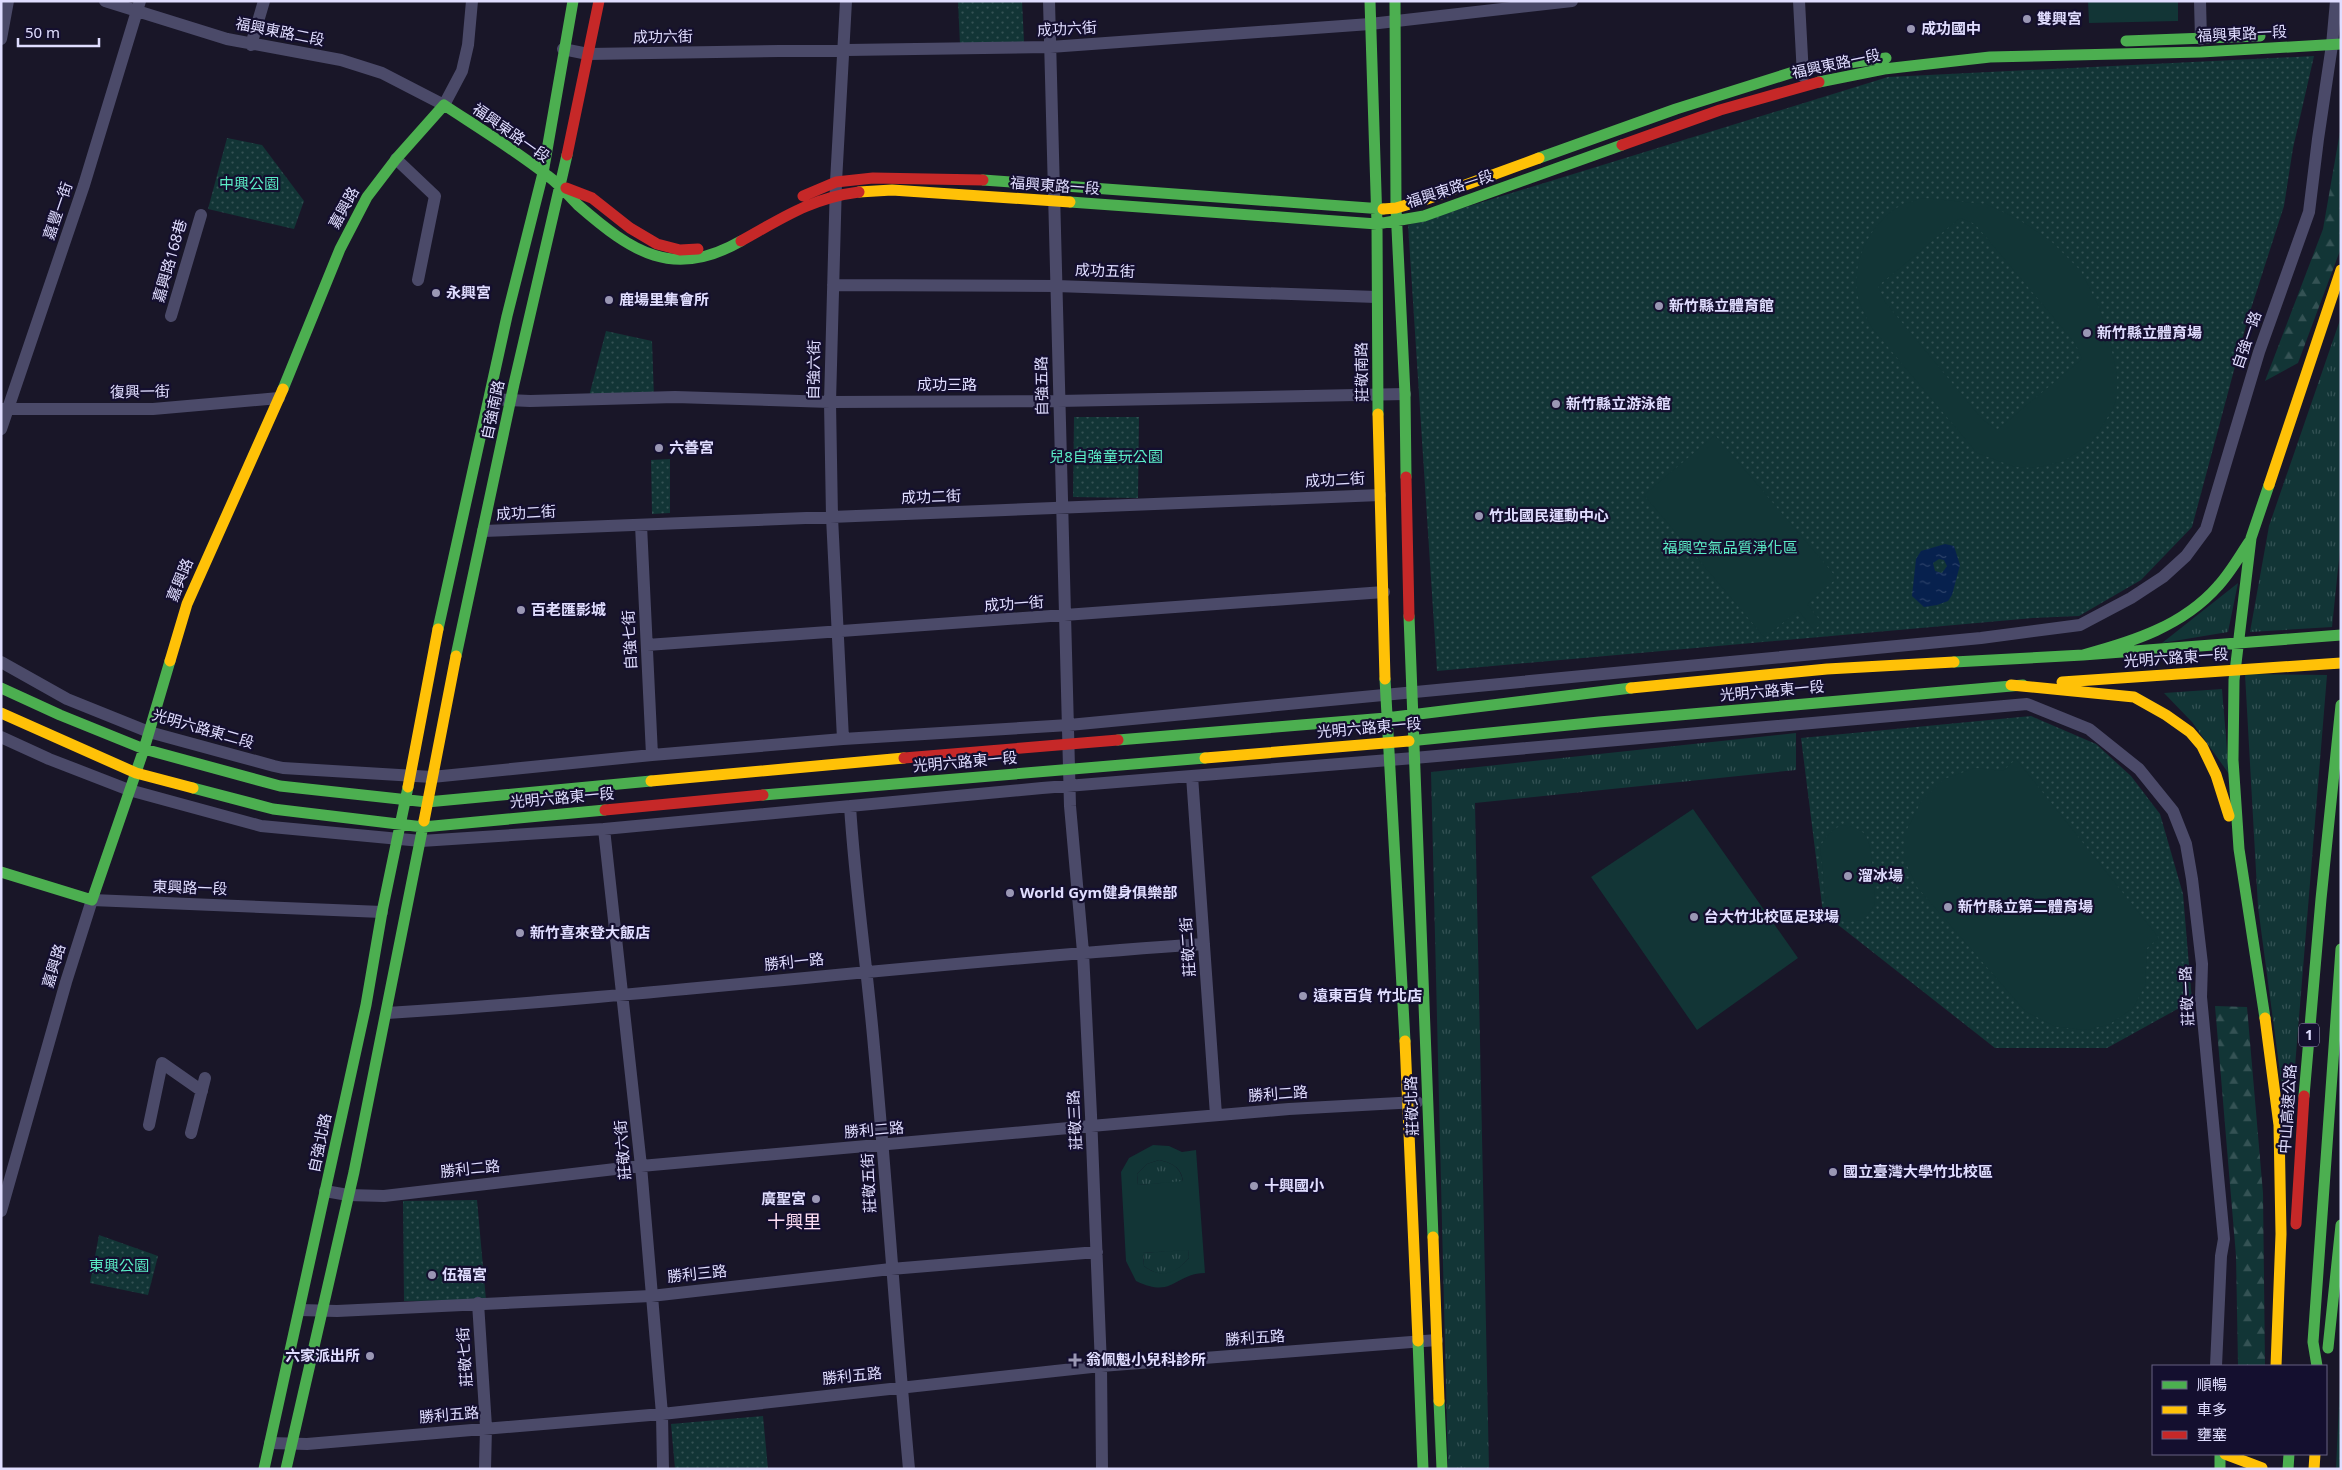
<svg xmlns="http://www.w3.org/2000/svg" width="2342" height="1470" font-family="'Noto Sans','Noto Sans TC',sans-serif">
  <defs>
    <pattern id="grass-tufts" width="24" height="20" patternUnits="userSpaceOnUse" patternTransform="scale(1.25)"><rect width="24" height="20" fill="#123536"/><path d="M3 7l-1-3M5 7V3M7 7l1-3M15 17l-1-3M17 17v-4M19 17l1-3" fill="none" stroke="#345254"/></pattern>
    <pattern id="forest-firs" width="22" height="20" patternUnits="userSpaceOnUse" patternTransform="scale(1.25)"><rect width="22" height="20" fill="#123536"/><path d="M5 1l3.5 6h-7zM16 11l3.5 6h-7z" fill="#345254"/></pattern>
    <pattern id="park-dots" width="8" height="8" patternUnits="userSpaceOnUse" patternTransform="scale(1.25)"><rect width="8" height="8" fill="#123536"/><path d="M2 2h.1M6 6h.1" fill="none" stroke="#345254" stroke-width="1.8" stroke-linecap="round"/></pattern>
    <pattern id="water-ripples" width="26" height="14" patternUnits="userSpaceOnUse" patternTransform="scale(1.25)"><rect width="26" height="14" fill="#07214e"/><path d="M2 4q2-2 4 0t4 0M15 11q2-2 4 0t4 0" fill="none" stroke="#2b4169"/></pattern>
  </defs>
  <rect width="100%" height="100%" fill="#191628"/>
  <!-- grass -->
  <path fill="url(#grass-tufts)" d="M2341 317V540L2332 627 2250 632 2269 526Z
    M2238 583 2228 632 2162 643Z
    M2245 674 2327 675 2289 1140 2258 907Z
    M2222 689 2229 774 2192 722 2164 693Z
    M1796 733V770L1475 803 1489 1469H1448L1431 772Z
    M1159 1160C1172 1163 1181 1167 1183 1182L1138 1185 1137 1174 1147 1164Z
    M1188 1249 1189 1258C1174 1275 1163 1280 1144 1266L1143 1253Z"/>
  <!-- forest -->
  <path fill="url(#forest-firs)" d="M2341 126V248L2298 363 2265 381 2323 229Z
    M2215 1006 2247 1007 2263 1193 2265 1366H2238L2236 1256Z
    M2341 1360V1469H2336Z"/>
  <!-- park -->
  <path fill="url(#park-dots)" d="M958 1H1022L1024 42 960 45Z
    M2314 56 2293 148 2284 206 2248 318 2192 527 2141 580 2079 616 2033 618 1437 671 1408 225 1888 77Z
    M227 138 262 145 304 201 294 229 208 209Z
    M606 331 652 341 654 398 588 400Z
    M1074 417H1139L1138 498 1073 497Z
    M670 459V513L652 514 651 460Z
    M2031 716 2096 744 2131 776 2160 814 2183 894 2192 1001 2107 1048H1995L1823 913 1801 738Z
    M477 1200 486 1300 404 1301 403 1201Z
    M99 1235 158 1256 148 1295 90 1283Z
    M763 1416 768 1469H675L671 1424Z"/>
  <!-- pitch -->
  <path fill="#123536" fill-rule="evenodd" d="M2088 1H2178V21L2089 23Z
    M1923 198 1986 204 2018 219 2051 241 2081 271 2098 305 2109 337 2117 375V396L2113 409 2091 443 2064 461 2035 468 2015 467 1977 453 1872 328C1868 320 1863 312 1860 304 1848 269 1867 226 1898 207 1905 203 1915 201 1923 198ZM1960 218 1975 224 2075 343 2082 359 1997 430 1982 419 1885 302 1878 286Z
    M1715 435 1837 578 1807 604 1822 623 1814 630 1798 610 1765 638 1644 495Z
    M2016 759 2159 938 2147 948 2145 986 2133 1008 2110 1024 2087 1030 2056 1027 2025 1011 1917 887 1906 863V831L1921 802 1944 779 1975 768 2003 771Z
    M1693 809 1798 958 1697 1030 1591 877Z
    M1842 825C1850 826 1862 829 1866 836 1873 848 1874 889 1875 904L1864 920C1832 925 1827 917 1824 887 1823 874 1822 861 1820 848 1824 838 1832 829 1842 825Z
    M1153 1145 1169 1146 1182 1152 1196 1150 1205 1273C1173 1274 1174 1299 1136 1281L1126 1261 1121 1172 1129 1158ZM1159 1160C1172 1163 1181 1167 1183 1181L1138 1185 1137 1174 1147 1164ZM1188 1250 1189 1258C1175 1274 1161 1279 1144 1266L1143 1253Z"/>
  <!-- water -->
  <path fill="url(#water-ripples)" fill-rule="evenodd" d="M1945 544 1954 546 1960 565 1952 595 1948 601 1937 605 1924 607 1912 596 1916 559 1921 551ZM1939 559 1944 560 1947 566 1942 573 1935 571 1933 563Z"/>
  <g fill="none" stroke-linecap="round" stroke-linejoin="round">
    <!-- street -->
    <path stroke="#4b4a69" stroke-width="12" d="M105 1 227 39 341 60 382 73 444 105 462 71 468 45 472 1
      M1049 1 1070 806 1083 952 1091 1115 1101 1366 1102 1469
      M1799 1 1803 76
      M2200 1 2201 39
      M1 39 8 1
      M251 45 264 1
      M563 49 588 54 1050 47 1370 24 1572 1
      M396 159 435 196 418 280
      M833 285 1056 286 1376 297
      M171 316 201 215
      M490 399 530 401 675 397 830 402 1058 401 1405 394
      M1 409H153L279 398
      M1 429 84 185 140 1
      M641 525 652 755
      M483 531 1380 495
      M647 645 1384 592
      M1 662 67 699 149 732 274 766 283 768 432 777 652 755 843 739 1069 725 1981 638 2080 625 2131 598 2163 577 2186 556 2206 529 2259 352 2309 212 2318 139 2332 45 2336 1
      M1 737 49 759 129 790 261 826 421 841 604 829 1042 788 1414 758 2027 704 2089 729 2139 769 2173 811 2186 844 2192 879 2202 964 2201 997 2224 1239 2221 1256 2216 1366
      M843 739 832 517 830 402 836 182 846 1
      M1192 776 1216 1115
      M850 806C855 886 867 966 874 1047 887 1187 896 1328 909 1469
      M604 829 641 1166 662 1414 663 1469
      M387 1013C660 996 931 962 1204 944
      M149 1125 162 1063 202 1091
      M191 1133 205 1078
      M325 1191 348 1195 384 1196 641 1166 1091 1126 1289 1109 1417 1102
      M1 1211 66 982 92 900 382 912
      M478 1303 486 1427 485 1469
      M300 1310 337 1311 651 1296 891 1269 1097 1252
      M270 1443 307 1444 662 1414 1101 1366 1437 1340"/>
    <!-- fast -->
    <path stroke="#4caf50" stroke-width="11" d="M1370 1 1377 224 1378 414
      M1395 1 1396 208 1405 394 1406 477
      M2126 41 2260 36
      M1819 82 1884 69 1990 57 2201 52 2341 44
      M1539 158 1676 109 1803 69 1886 58
      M983 180 1383 209
      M1070 202 1377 224 1424 216 1622 145
      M283 389 340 249 367 197 396 159 444 105C479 128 515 150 548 176 559 184 568 195 578 205 632 252 673 280 741 241
      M1409 616 1433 1237
      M438 629 507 316 543 173 573 1
      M2083 655C2132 642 2183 626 2218 586 2230 573 2239 557 2249 542
      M456 656 514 384 567 155
      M1954 662 2083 655 2341 635
      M1385 679 1405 1041
      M1 688 60 715 144 749 280 786 427 802 651 781
      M1118 740 1386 718 1631 688
      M1409 741 1599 722 2023 685
      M193 788 273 809 423 827 605 810
      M763 795 1205 758
      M1 872 92 900 144 749 170 661
      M2265 1018 2239 849 2233 760 2234 680 2251 538 2269 485
      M2304 1096 2321 899 2341 705
      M1418 1341 1423 1469
      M2328 1348 2341 1225
      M2317 1366 2313 1342 2341 949
      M1439 1401 1442 1469
      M2220 1454V1469
      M264 1469 366 1005 382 912 408 787
      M286 1469 354 1172 424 821
      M2288 1469 2289 1454"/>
    <!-- slow -->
    <path stroke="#ffc107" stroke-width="11" d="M859 192 892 190 1070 202
      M1383 209 1396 208 1427 199 1539 158
      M1378 414 1385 679
      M2269 485 2341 270
      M170 661 187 604 283 389
      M2062 682 2341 663
      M2011 685 2134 697 2166 715 2190 732 2202 746 2216 775 2229 816
      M1631 688 1827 669 1954 662
      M1 713 136 773 193 788
      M1205 758 1409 741
      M651 781 904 758
      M408 787 438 629
      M424 821 456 656
      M2265 1018 2279 1125 2281 1234 2276 1366
      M1405 1041 1418 1341
      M1433 1237 1439 1401
      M2225 1454 2262 1468
      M2314 1469 2315 1454"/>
    <!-- jam -->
    <path stroke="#c62828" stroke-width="11" d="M1622 145 1720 110 1819 82
      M567 155 599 1
      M566 188 592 198 630 228 657 244 680 250 698 249
      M803 196 836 182 873 178 983 180
      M741 241C781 219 811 198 859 192
      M1406 477 1409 616
      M904 758 1118 740
      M605 810 763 795
      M2296 1224 2304 1096"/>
  </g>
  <!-- markers -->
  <g fill="#9a97b4" stroke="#140f2f" stroke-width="2">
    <circle cx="2027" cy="19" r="5"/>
    <circle cx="1911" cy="29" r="5"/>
    <circle cx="436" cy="293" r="5"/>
    <circle cx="609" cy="300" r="5"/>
    <circle cx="1659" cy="306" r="5"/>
    <circle cx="2087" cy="333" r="5"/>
    <circle cx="1556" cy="404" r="5"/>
    <circle cx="659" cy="448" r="5"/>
    <circle cx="1479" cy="516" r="5"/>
    <circle cx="521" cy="610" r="5"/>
    <circle cx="1848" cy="876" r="5"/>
    <circle cx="1010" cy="893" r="5"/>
    <circle cx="1948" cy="907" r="5"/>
    <circle cx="1694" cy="917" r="5"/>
    <circle cx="520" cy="933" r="5"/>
    <circle cx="1303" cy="996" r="5"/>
    <circle cx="1833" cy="1172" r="5"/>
    <circle cx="1254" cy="1186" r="5"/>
    <circle cx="816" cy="1199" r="5"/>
    <circle cx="432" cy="1275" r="5"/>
    <circle cx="370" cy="1356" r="5"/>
    <path d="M1072.5 1352.5h5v5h5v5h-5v5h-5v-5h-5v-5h5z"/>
  </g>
  <g text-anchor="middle" stroke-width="4.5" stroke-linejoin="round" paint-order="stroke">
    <!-- shield labels -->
    <rect fill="#140f2f" stroke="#a39fc1" stroke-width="1" x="2299" y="1023.5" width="20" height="23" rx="4"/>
    <g font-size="14" font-weight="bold" fill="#e0ddff">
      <text x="2309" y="1040">1</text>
    </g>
    <!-- poi labels -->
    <g font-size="15" font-weight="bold" fill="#e0ddff" stroke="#140f2f" text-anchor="start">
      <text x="2037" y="24">雙興宮</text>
      <text x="1921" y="34">成功國中</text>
      <text x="446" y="298">永興宮</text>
      <text x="619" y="305">鹿場里集會所</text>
      <text x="1669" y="311">新竹縣立體育館</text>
      <text x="2097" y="338">新竹縣立體育場</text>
      <text x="1566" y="409">新竹縣立游泳館</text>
      <text x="669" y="453">六善宮</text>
      <text x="1489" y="521">竹北國民運動中心</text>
      <text x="531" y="615">百老匯影城</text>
      <text x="1858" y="881">溜冰場</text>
      <text x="1020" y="898">World Gym健身俱樂部</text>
      <text x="1958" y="912">新竹縣立第二體育場</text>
      <text x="1704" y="922">台大竹北校區足球場</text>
      <text x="530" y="938">新竹喜來登大飯店</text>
      <text x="1313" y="1001">遠東百貨 竹北店</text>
      <text x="1843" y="1177">國立臺灣大學竹北校區</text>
      <text x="1264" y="1191">十興國小</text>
      <text x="806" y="1204" text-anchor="end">廣聖宮</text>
      <text x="442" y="1280">伍福宮</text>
      <text x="360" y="1361" text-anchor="end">六家派出所</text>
      <text x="1086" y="1365">翁佩魁小兒科診所</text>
    </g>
    <!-- street labels -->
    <g font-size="15" fill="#e0ddff" stroke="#140f2f">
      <text transform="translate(1067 29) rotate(-3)" y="5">成功六街</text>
      <text transform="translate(280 32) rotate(11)" y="5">福興東路二段</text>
      <text transform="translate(2242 34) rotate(-3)" y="5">福興東路一段</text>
      <text transform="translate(663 37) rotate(-1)" y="5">成功六街</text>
      <text transform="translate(1836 64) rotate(-12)" y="5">福興東路一段</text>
      <text transform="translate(511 133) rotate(35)" y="5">福興東路一段</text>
      <text transform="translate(1055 186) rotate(4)" y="5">福興東路一段</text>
      <text transform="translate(1450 189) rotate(-18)" y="5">福興東路一段</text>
      <text transform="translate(344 208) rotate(-61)" y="5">嘉興路</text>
      <text transform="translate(58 211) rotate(-71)" y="5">嘉豐一街</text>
      <text transform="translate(170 261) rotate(-74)" y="5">嘉興路168巷</text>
      <text transform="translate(1105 271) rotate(2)" y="5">成功五街</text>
      <text transform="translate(2247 340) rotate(-71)" y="5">自強一路</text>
      <text transform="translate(814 370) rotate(-89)" y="5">自強六街</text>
      <text transform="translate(1362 372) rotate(-91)" y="5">莊敬南路</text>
      <text x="947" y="390">成功三路</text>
      <text transform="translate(1042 386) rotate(-91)" y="5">自強五路</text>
      <text transform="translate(140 392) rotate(-1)" y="5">復興一街</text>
      <text transform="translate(493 410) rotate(-78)" y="5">自強南路</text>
      <text transform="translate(1335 480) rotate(-3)" y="5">成功二街</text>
      <text transform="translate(931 497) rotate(-2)" y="5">成功二街</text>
      <text transform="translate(526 513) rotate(-3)" y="5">成功二街</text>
      <text transform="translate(180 580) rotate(-68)" y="5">嘉興路</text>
      <text transform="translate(1014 604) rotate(-4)" y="5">成功一街</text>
      <text transform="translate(630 640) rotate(-93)" y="5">自強七街</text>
      <text transform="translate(2176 658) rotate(-4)" y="5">光明六路東一段</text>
      <text transform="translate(1772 691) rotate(-5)" y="5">光明六路東一段</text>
      <text transform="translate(1369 728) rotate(-5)" y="5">光明六路東一段</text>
      <text transform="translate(203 729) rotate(16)" y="5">光明六路東二段</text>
      <text transform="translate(965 762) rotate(-5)" y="5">光明六路東一段</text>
      <text transform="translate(562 798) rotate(-5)" y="5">光明六路東一段</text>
      <text transform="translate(190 888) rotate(2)" y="5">東興路一段</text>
      <text transform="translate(1188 947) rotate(-94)" y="5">莊敬二街</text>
      <text transform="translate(794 962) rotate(-6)" y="5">勝利一路</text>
      <text transform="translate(54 966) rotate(-73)" y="5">嘉興路</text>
      <text transform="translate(2187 996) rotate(-93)" y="5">莊敬一路</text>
      <text transform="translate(1278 1094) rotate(-4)" y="5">勝利二路</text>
      <text transform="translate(1412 1106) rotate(-92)" y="5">莊敬北路</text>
      <text transform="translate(2288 1109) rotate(-86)" y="5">中山高速公路</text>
      <text transform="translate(1075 1120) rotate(-93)" y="5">莊敬三路</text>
      <text transform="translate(874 1130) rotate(-5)" y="5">勝利二路</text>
      <text transform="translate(320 1143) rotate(-78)" y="5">自強北路</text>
      <text transform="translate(623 1150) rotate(-95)" y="5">莊敬六街</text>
      <text transform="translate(470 1169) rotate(-6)" y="5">勝利二路</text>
      <text transform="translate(869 1183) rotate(-93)" y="5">莊敬五街</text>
      <text transform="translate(697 1274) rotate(-6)" y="5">勝利三路</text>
      <text transform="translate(1255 1338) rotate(-4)" y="5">勝利五路</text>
      <text transform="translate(465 1357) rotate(-94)" y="5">莊敬七街</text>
      <text transform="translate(852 1376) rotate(-6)" y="5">勝利五路</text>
      <text transform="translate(449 1415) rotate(-5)" y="5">勝利五路</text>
    </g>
    <!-- park labels -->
    <g font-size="15" fill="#5bedc6" stroke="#140f2f">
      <text x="249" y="189">中興公園</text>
      <text x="1106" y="462">兒8自強童玩公園</text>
      <text x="1730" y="553">福興空氣品質淨化區</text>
      <text x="119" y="1271">東興公園</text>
    </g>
    <!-- quarter labels -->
    <g font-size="18" fill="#ffdff4" stroke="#140f2f">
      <text x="794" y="1228">十興里</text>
    </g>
  </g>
  <!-- border -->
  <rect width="2342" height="1470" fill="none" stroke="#e0ddff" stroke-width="5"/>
  <!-- legend -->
  <rect x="2152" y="1365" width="175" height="90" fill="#140f2f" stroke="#666182"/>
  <rect x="2162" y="1381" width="25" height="8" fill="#4caf50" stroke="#666182"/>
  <text x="2197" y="1390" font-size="15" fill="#e0ddff">順暢</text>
  <rect x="2162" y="1406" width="25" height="8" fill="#ffc107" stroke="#666182"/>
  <text x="2197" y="1415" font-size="15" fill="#e0ddff">車多</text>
  <rect x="2162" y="1431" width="25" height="8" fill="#c62828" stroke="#666182"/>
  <text x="2197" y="1440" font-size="15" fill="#e0ddff">壅塞</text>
  <!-- scale -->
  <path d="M18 38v8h81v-8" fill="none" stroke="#e0ddff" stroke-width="2.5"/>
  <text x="25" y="38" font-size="15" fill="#e0ddff" stroke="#140f2f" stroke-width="4" paint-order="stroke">50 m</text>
</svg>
